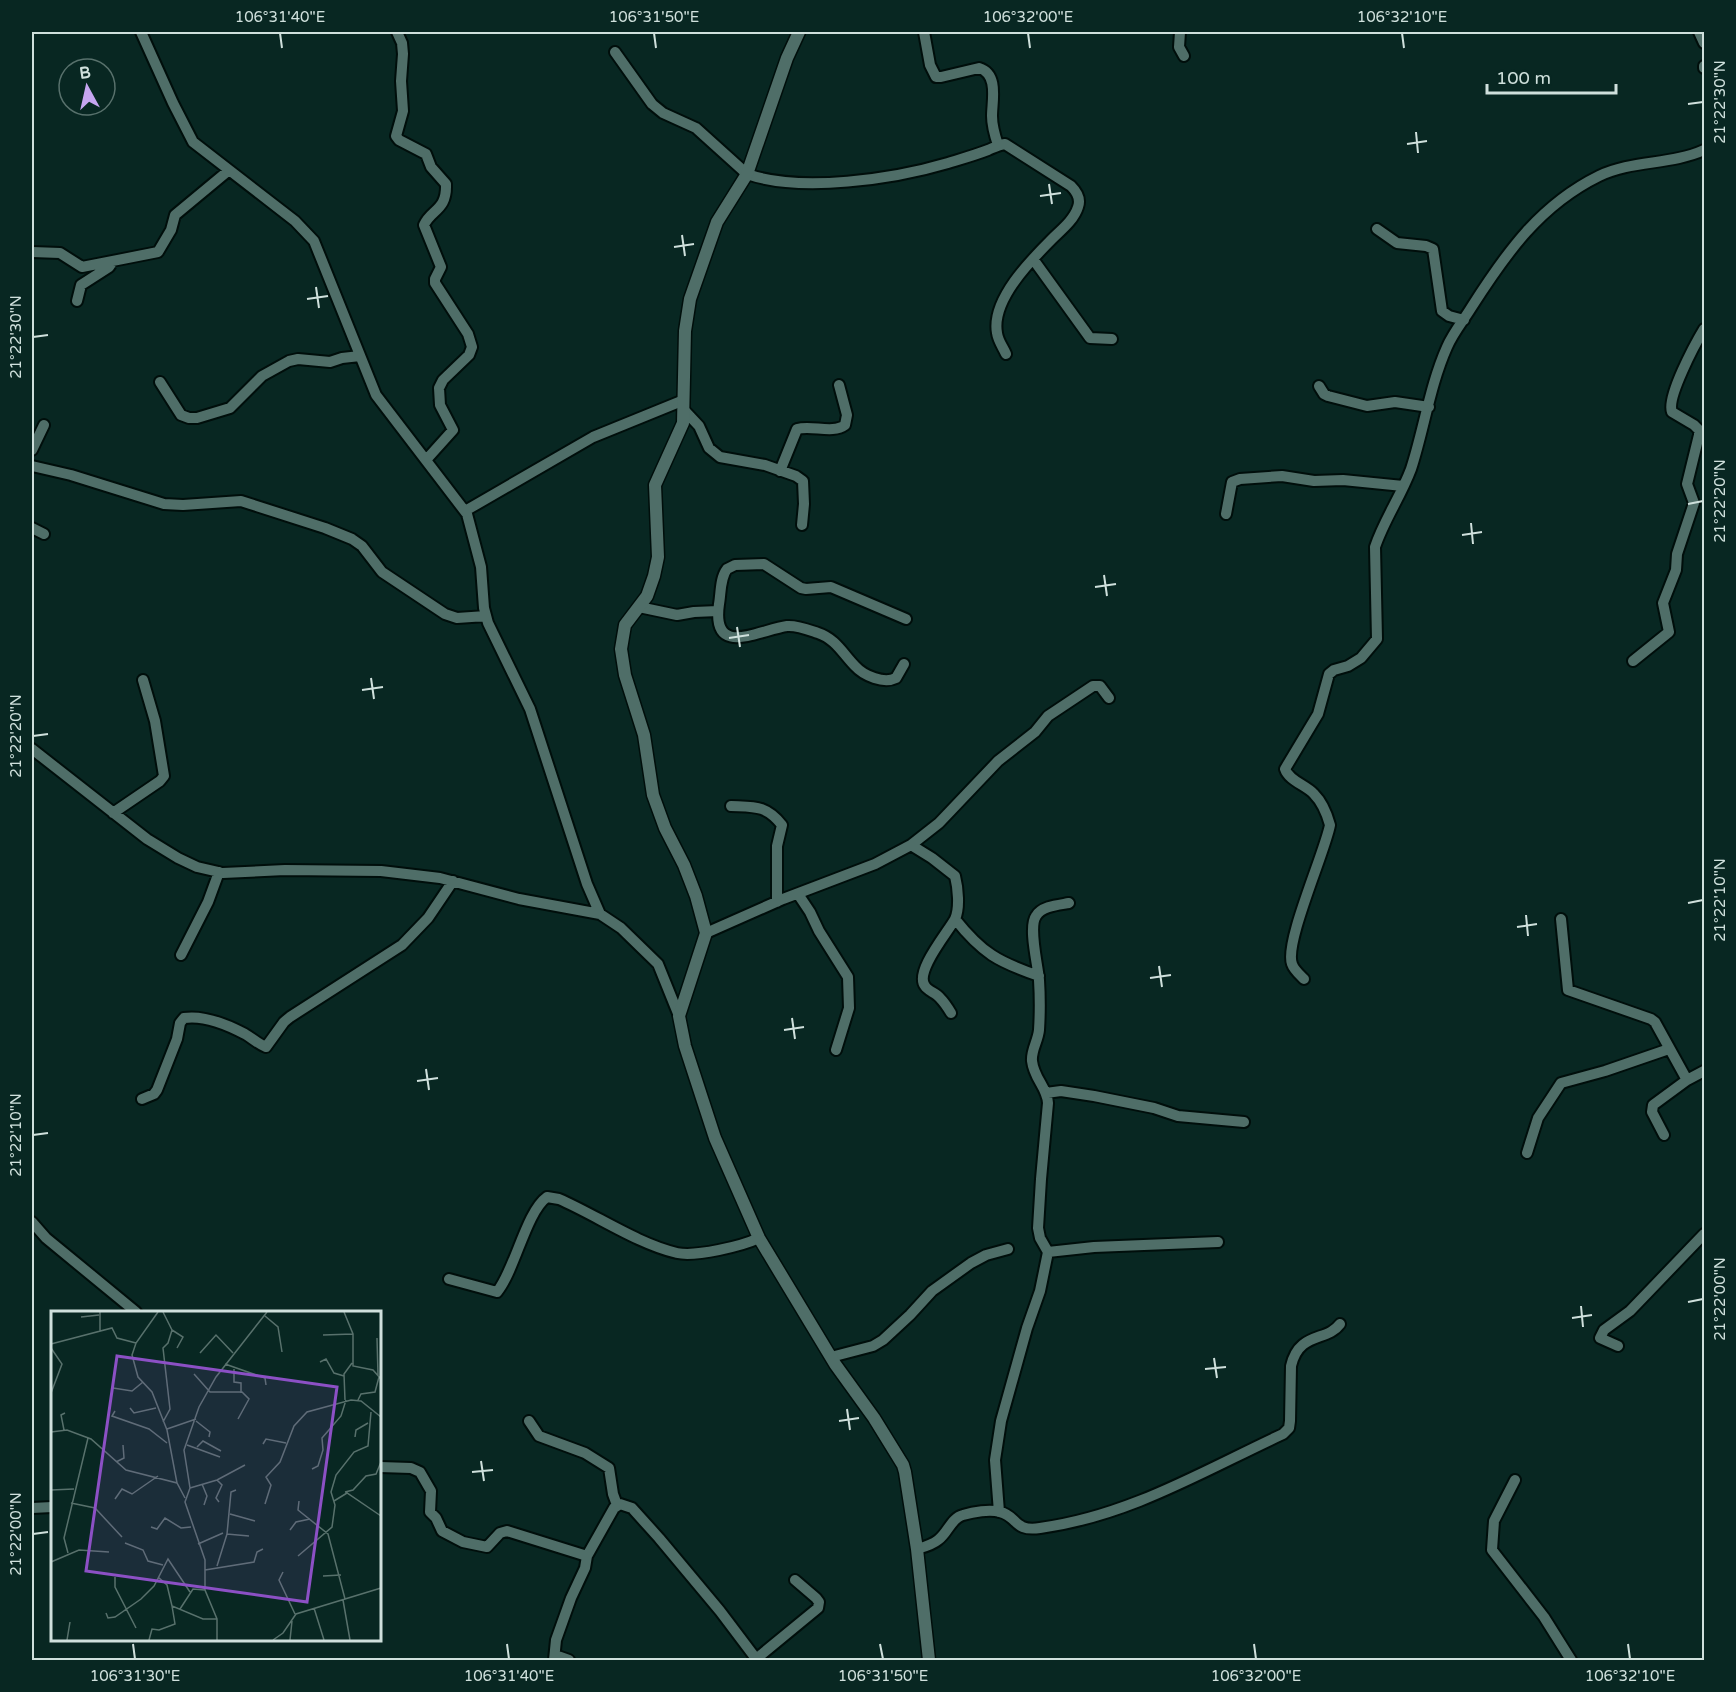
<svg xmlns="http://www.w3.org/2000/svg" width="1736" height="1692" font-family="'Varela Round',sans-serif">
  <rect width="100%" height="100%" fill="#082722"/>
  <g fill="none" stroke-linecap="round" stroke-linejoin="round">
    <defs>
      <path id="minor" d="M141 32 173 103 193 142 295 221 314 241 376 395 467 514 481 567 484 608 488 623 530 709 587 884 600 914
        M397 32 402 43 403 54 401 81 403 111 396 136 399 140 426 154 431 167 446 184C447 211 431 209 424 225L441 267 435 279V283L468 334 472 347 469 355 443 380 439 388 440 405 453 430 426 460
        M924 32 930 65 936 77H941L979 68C999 74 992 101 992 116 992 126 995 136 998 145
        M1180 32 1179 47 1184 56
        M1699 32 1704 43
        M615 52 652 104 663 113 696 128 747 174C801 193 894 179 948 163 961 159 975 155 988 150 993 148 998 145 1005 144L1071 186C1077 192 1081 199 1078 207 1074 220 1061 230 1052 239 1031 260 991 300 997 333 998 341 1003 347 1006 354
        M1704 66V68
        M1377 229 1397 243 1426 246 1433 249 1442 311 1449 316 1464 320
        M32 252 60 253 82 267 158 252 171 230 175 215 228 171
        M1033 259 1090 338 1112 339
        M77 301 81 285 109 267 113 261
        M160 382 181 415 189 418H197L230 408 262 376 289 361 298 359 330 362 342 358 360 356
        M1319 386 1324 394 1328 396 1367 406 1395 402 1429 407
        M684 410 699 426 709 448 720 457 765 465 796 476 803 481 804 504 802 525
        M32 450 44 425
        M32 466 71 475 164 504 183 505 241 501 325 528 352 539 362 546 382 572 445 614 457 618 486 616
        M780 471 797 429C812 425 833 434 845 425L847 415 839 385
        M465 511 593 437 684 400
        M1226 514 1232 482 1240 479 1282 476 1314 481 1343 480 1403 486
        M32 528 44 534
        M639 607 677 615 694 612 718 611
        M1633 661 1669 632 1663 603 1676 570 1677 554 1694 503 1687 484 1699 435V430L1694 425 1672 412C1666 398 1695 344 1704 329
        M904 664 896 678C884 684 864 676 855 666 843 654 836 639 818 633 809 630 797 625 787 626 759 630 711 659 719 604 721 593 720 578 727 569L735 565 764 564 801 588 806 589 831 587 906 619
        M32 749 147 839 178 858 197 867 223 873 285 870 381 871 440 878 519 899 600 914 621 928 658 964 679 1016
        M731 806C755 807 766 805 782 825L777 846V902
        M113 813 160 781 164 776 155 721 143 680
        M911 845 932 858 955 876C958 888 960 908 955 919 948 932 914 972 925 986 928 991 936 993 940 998 944 1002 948 1008 951 1013
        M798 894 810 912 819 931 848 977 849 1008 836 1050
        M955 919C982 953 998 962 1039 976
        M1561 919 1568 990 1651 1019 1655 1022 1687 1080
        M706 933 783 899 875 864 911 845 939 823 998 761 1035 732 1048 716 1093 686H1100L1109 698
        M181 955 208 902 219 872
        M1304 979C1300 975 1294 970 1292 964 1284 943 1325 852 1330 825 1327 814 1322 802 1314 794 1306 785 1289 781 1285 769L1318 714 1329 674 1334 670 1348 666 1361 658 1377 639 1375 547C1384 520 1401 496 1411 469 1424 429 1430 385 1447 347 1453 333 1463 321 1471 308 1506 253 1540 205 1599 176 1632 160 1671 165 1704 150
        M1046 1093 1061 1091 1094 1096 1154 1108 1178 1116 1244 1122
        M142 1099 154 1094 157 1090 177 1039 180 1023 184 1018C203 1015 228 1025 245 1034 252 1038 258 1044 266 1047L284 1022 290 1017 402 945 428 918 453 881
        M1664 1135 1652 1112 1653 1105 1687 1080 1704 1071
        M1527 1153 1538 1118 1561 1083 1605 1071 1669 1049
        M32 1222 46 1238 136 1312
        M1048 1252 1040 1238 1038 1228 1041 1179 1048 1103C1047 1087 1034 1079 1032 1061 1031 1050 1038 1041 1039 1030 1040 1014 1040 996 1039 980 1038 965 1028 927 1036 916 1042 906 1058 905 1069 903
        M449 1279 497 1292C515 1270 526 1212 547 1197L559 1199C596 1215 638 1244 677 1253 696 1257 742 1246 759 1238
        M1618 1346 1600 1338 1604 1330 1630 1311 1704 1234
        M831 1357 873 1346 883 1340 910 1315 932 1291 971 1263 986 1255 1008 1249
        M529 1421 539 1436 585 1453 609 1468 613 1494 617 1505
        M380 1467 411 1468 420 1472 431 1491 430 1512 436 1518 442 1531 463 1542 487 1547 500 1533 507 1531 587 1556
        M1515 1480 1494 1521 1492 1550 1544 1617 1571 1660
        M32 1508 52 1507
        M999 1512 995 1460 1001 1421 1027 1328 1040 1291 1048 1252 1094 1247 1218 1242
        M917 1549C924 1547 932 1545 938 1540 948 1533 951 1518 963 1515 973 1512 990 1509 1000 1512 1018 1516 1013 1532 1040 1528 1129 1516 1203 1471 1283 1434L1289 1428 1290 1421 1291 1366C1299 1331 1327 1342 1340 1324
        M555 1655 569 1660
        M756 1659 818 1608 819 1602 816 1598 795 1580
        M554 1660 556 1640 571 1598 585 1568 587 1556 614 1508 620 1504 632 1508 659 1538 720 1611 757 1660"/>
      <path id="tertiary" d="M799 32 787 58 747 174 717 222 690 299 685 331 683 423 655 485 658 557 654 576 647 596 625 625 621 649 625 675 644 735 653 795 665 828 684 865 696 896 706 933 679 1016 685 1046 715 1138 759 1238 835 1364 874 1418 903 1465 905 1472 917 1549 929 1660"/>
    </defs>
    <!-- minor casing -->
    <use href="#minor" stroke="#000e0b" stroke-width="14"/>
    <!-- tertiary casing -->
    <use href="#tertiary" stroke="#000e0b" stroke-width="15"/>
    <!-- minor -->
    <use href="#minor" stroke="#4f6e68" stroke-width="10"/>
    <!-- tertiary -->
    <use href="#tertiary" stroke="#4f6e68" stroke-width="12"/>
  </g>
  <!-- ticks -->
  <path fill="none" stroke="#cfe0dc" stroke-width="2" d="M280 33 282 48M654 33 656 48M1028 33 1030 48M1402 33 1404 48M1688 104 1703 102M1416 132 1418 153M1407 144 1427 141M1049 184 1052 204M1040 196 1061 193M682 235 685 256M674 247 694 244M316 287 319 308M307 299 328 296M33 337 48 335M1688 504 1703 501M1471 523 1473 544M1462 535 1482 532M1104 575 1107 596M1095 587 1116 584M737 627 740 647M729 638 749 635M371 678 374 699M362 690 383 687M33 736 48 734M1688 903 1703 900M1526 915 1528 936M1517 927 1537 924M1159 966 1162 987M1150 978 1171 975M792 1018 795 1039M784 1030 804 1027M426 1069 429 1090M417 1081 438 1078M33 1135 48 1133M1688 1302 1703 1299M1581 1306 1583 1327M1572 1318 1592 1315M1214 1358 1217 1378M1205 1369 1226 1367M847 1409 850 1430M839 1421 859 1418M481 1461 484 1481M472 1472 493 1470M33 1534 48 1532M133 1644 135 1659M507 1644 509 1659M880 1644 883 1659M1254 1644 1256 1659M1628 1644 1630 1659"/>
  <!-- overview -->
  <g transform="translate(51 1311)">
    <rect width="330" height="330" fill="#082722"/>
    <path fill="none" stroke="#58716c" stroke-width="1.5" d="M49 1V20M107 1 85 32 81 44 87 66 101 81 116 119 126 172M293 1 302 23V55L322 59 330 68M214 5 227 16 231 41M30 6 48 4M121 19 132 26 126 37M272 24 302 23M326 27 327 64M0 33 61 17 66 27 85 32M0 37 11 53 0 82M149 42 165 24 182 42M269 51 275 48 283 62 293 65M174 53 214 67 215 74M183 58V71L190 72V82M143 63 159 81H191L198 88 187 108M62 77 81 80 92 71M294 89 293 63 301 52M307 89 310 83 324 81 328 66M79 97 83 102 105 97M64 100 61 105 98 118 116 132M145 110 159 121 158 126M112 111 119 98 112 37 117 32 121 19 112 1M116 118 145 108M13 119 10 104 14 102M0 121 16 119 40 128 75 159 126 172 134 187M304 126 305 119 317 112M212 133 215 128 235 132M136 134 169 146M146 136 152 130 170 140M65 151 73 147 72 134M261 158 267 155 272 139 271 127 290 105 295 89M166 169 171 174 165 187 168 191M151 173 156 185 153 194M139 177 166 169 194 154M0 179 23 178M294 181 302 179 315 165 325 163 330 151M64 188 71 178 81 183 107 165M248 190 247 199 277 223 294 288M283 190 296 182 330 205M20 192 44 197 71 226M214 193 220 174 215 166 229 151 243 115 256 101 300 89 310 90 330 106M179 203 204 210M100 216 106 218 114 207 130 217 140 216M239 219 245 211 259 208M176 223 180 181 185 179M74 232 92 239 97 250 112 254M147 233 172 222M17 242 13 227 37 127M247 245 281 216 284 194 280 181 285 164 303 141 317 135 320 101M0 251 28 239 58 241M166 255 176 223 198 225M154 259 203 251 206 241 212 238M232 261 228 269 244 303M272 265 290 264M64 266V276L85 317M107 266 116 274 121 295 152 308H166M292 289 299 329M263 297 273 329M129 298 142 278 154 279M55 302 57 307 64 306 90 288 103 275 117 248 139 281M16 329 19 311M98 329 101 318 108 319 124 313 121 295M166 329V308L154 279V249L134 191 139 177 133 139 148 96 165 66 216 1M222 329 232 322 245 303 330 277M239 329 241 310"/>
    <path fill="#8c50c5" fill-opacity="0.15" stroke="#8c50c5" stroke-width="3" d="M66 45 286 76 256 291 35 260Z"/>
    <rect width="330" height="330" fill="none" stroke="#cfe0dc" stroke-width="3"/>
  </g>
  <!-- border -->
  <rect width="1736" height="1692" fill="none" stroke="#082722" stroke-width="66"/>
  <!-- north arrow -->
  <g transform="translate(87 87) rotate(352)"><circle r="28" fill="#082722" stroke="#58716c" stroke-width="1.5"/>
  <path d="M0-4.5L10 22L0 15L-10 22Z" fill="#c6a6f0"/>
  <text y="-9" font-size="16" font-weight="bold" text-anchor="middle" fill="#cfe0dc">B</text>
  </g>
  <!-- scale -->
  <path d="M1487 84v9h129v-9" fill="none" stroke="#cfe0dc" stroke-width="3"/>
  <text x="1496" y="84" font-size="18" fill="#cfe0dc" stroke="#082722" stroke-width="4.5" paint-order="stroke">100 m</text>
  <rect x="33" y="33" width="1670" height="1626" fill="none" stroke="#cfe0dc" stroke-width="2"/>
  <g font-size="15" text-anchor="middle" fill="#cfe0dc">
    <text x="280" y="22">106°31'40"E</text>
    <text x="654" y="22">106°31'50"E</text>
    <text x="1028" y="22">106°32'00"E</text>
    <text x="1402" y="22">106°32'10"E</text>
    <text transform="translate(1720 102) rotate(-90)" y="5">21°22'30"N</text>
    <text transform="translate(16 337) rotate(-90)" y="5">21°22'30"N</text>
    <text transform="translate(1720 501) rotate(-90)" y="5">21°22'20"N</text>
    <text transform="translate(16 736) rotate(-90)" y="5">21°22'20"N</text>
    <text transform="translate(1720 900) rotate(-90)" y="5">21°22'10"N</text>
    <text transform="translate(16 1135) rotate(-90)" y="5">21°22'10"N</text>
    <text transform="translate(1720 1299) rotate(-90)" y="5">21°22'00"N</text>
    <text transform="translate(16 1534) rotate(-90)" y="5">21°22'00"N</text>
    <text x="135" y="1681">106°31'30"E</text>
    <text x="509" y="1681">106°31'40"E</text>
    <text x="883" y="1681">106°31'50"E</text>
    <text x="1256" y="1681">106°32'00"E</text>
    <text x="1630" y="1681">106°32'10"E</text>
  </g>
</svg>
